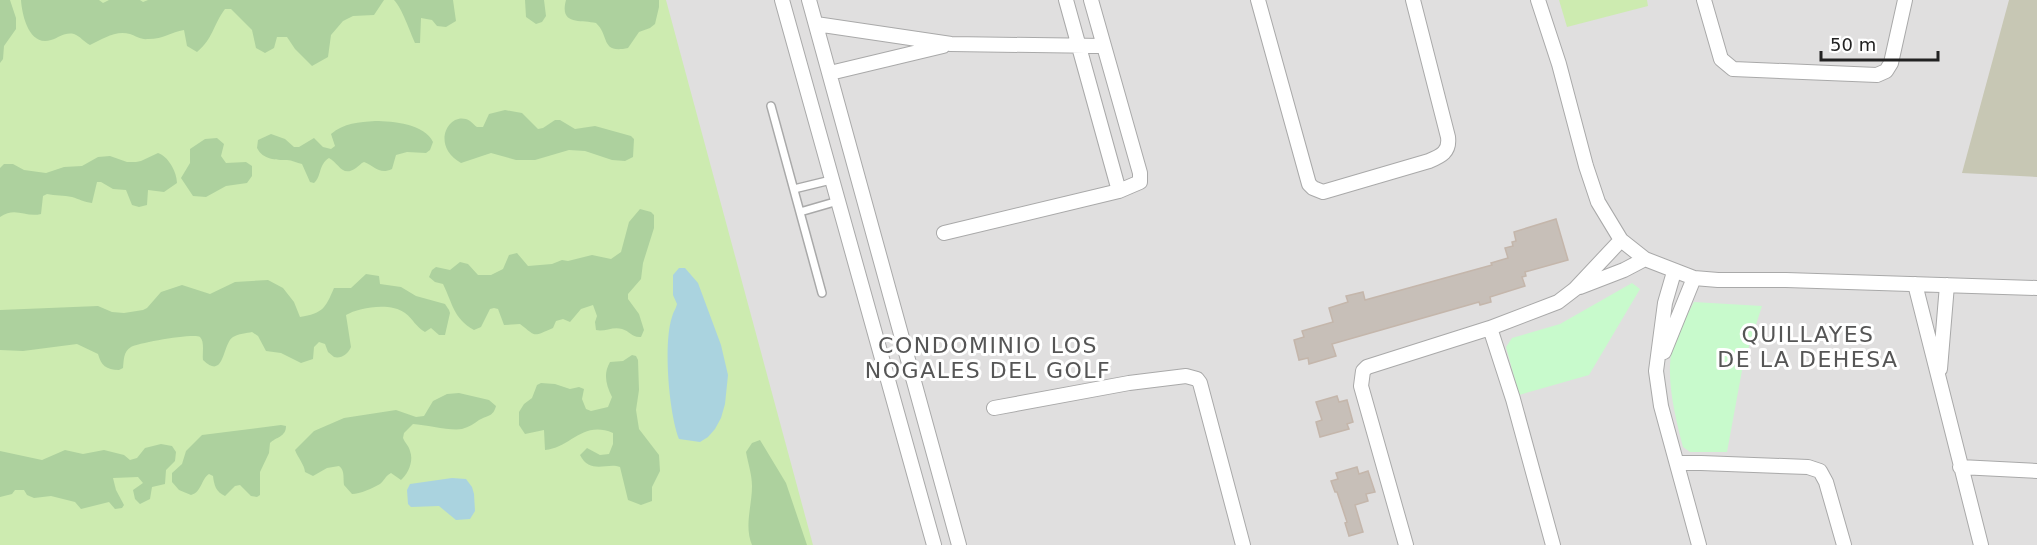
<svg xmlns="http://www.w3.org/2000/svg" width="2037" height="545" font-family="'DejaVu Sans',sans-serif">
  <rect width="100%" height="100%" fill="#f2efe9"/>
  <!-- residential -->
  <path fill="#e0dfdf" d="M0 0H2037V545H0Z"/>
  <!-- construction -->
  <path fill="#c7c7b4" d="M2009 0H2037V177L1962 173Z"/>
  <!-- grass -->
  <path fill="#cdebb0" d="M0 0H666L813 545H0Z
    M1559 0H1647L1648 6 1567 27Z"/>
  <!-- forest -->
  <path fill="#add19e" d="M0 0H10L16 18V29L4 46 3 59 0 63Z
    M21 0H99L103 3 109 0H140L143 2 148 0H384L374 15 353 16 343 21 331 35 328 57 312 66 295 49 287 37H277L274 48 265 53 256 48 252 30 231 9H225C213 25 213 39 197 52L187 46 184 30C171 32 164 39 148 39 141 40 136 36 130 34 115 30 103 39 90 45 84 42 80 36 74 34 64 32 59 38 51 40 29 47 22 15 21 0Z
    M394 0H453L456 21 446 27 437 26 432 20 421 18 420 43H415C410 32 402 8 394 0Z
    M525 0H544L546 16 542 22 536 24 526 17Z
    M566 0H659V7L655 24 650 28 639 32 628 48C600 54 610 36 596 23 581 19 559 26 566 0Z
    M505 110 522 113 538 129 543 128 555 120H560L575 129 595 126 631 136 634 139 633 157 625 161 612 160 585 151 569 150 535 160H516L491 153 461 163C429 145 450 109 470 121 473 123 475 126 477 127H483L489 114Z
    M375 121C393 121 425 124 433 142L430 150 426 153 407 152 396 155 392 169C379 175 375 166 364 162 361 163 359 166 356 168 342 178 339 163 329 158 318 165 322 176 314 183L310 182 302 164C297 163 292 160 287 160 276 160 263 160 257 148L258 140 271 134 285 139 294 147H299L314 138 323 147 331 149 335 146 331 134C344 123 359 122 375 121Z
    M217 138 224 144 221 156 226 163 246 162 252 166V176L247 183 226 186 206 197 193 196 181 178 190 163V149L205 139Z
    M158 153C168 156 177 172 177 183L164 192 148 190 147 205 139 207 132 205 126 190 113 189 101 182H97L92 203C84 202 79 199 72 197 64 195 55 196 47 194L43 196 41 214C25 218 16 206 0 217V168L4 164H13L24 170 46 173 64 167 82 166 98 157 110 156 127 162H136L141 161Z
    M640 209 651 212 654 215V228L643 263 641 279 628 294V299L639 314 644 330 641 337C632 338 630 331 622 329 613 326 605 332 596 330L595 322 597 316 593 305 581 309 570 322 563 319 556 321 553 328C532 337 537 337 520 324L504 325 498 309 494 308 490 309 481 327 474 330C453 318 453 304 443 284L435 282 429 277 432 270 436 267 450 270 460 262 468 264 478 275H491L503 269 509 255 517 253 528 266 552 264 562 260 568 261 592 255 611 259 621 252 629 222Z
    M366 274 379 276 380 284 401 287 416 296 445 304 449 310 450 313 445 335H439L431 328 425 332C416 327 413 319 405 313 391 302 359 307 346 315L351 347C348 354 341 359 334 357L328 352 325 344 319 342 314 347 313 359 301 363 281 353 266 351 258 336 252 332C247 333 238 334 233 337 222 344 225 381 203 360 202 354 205 342 200 337 194 333 138 343 131 347 123 352 124 360 123 368L119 370C106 370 101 365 98 354L77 344 23 351 0 350V310L98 306 112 312 124 313 143 310 147 308 161 292 182 285 210 294 235 282 268 280 283 288 294 302 300 317C323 313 325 309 334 288H351Z
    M632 355 636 356 638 360 639 390 636 410 639 429 659 455 660 471 652 487V501L641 505 628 500 620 467C608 462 590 475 580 455L587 448 600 455 609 454 613 444V433C582 420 571 448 545 450L544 430 525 434 519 425V412L524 404 532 398 537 385 541 383 555 384 570 389 579 387 584 389 582 399 586 409 591 411 608 407 612 397C606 385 603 374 610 362L623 361Z
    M459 393 489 400 496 406C493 417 488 415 479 420 474 424 469 427 462 429 450 431 427 425 413 424L404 433 403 438C405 443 409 446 410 451 414 461 408 474 401 480L391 473C385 476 385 480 380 484 373 488 360 494 352 494L344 485C343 478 345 470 339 466L327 468 313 476 305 472C304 464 298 458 295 450L314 431 344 418 396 410 416 417 424 416 433 401 447 394Z
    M281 425 286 426C286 437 276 437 270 443L269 453 260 472V495L257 497 251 496 240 485 235 486 225 496C216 492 214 485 213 476L209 474C201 479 202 492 191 495L179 490 172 482V473L182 464 186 451 202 435Z
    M760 440 786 483 807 545H752C744 526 752 506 752 486 752 475 748 463 746 452L752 443Z
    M161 444 172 446 176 452 175 461 166 470 165 484 152 487 150 499 140 504 135 499 133 490 143 483 138 477 113 478 116 490 124 505 122 508 115 509 109 502 81 509 75 502 51 496 34 498 27 495 24 490H15L12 494 0 497V451L42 460 65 450 83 454 104 450 124 455 130 460 137 458 145 448Z"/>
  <!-- park -->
  <path fill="#c8facc" d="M1632 283 1640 289 1589 375 1519 395 1506 347 1512 338 1560 324Z
    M1694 302 1762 306 1743 365 1727 452H1690L1683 447C1675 416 1663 370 1675 340 1680 327 1688 314 1694 302Z"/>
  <!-- water -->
  <path fill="#aad3df" d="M679 268H685L698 283 721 345 728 375 725 404 721 418 715 429 708 437 700 442 679 439C669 414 663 343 672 317 673 312 676 309 677 304L673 295V275Z
    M452 478 466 479 472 487 474 494 475 511 470 519 456 520 439 506 411 507 408 504 407 490 410 484Z"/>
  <!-- building -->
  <path fill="#c7bfb8" stroke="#c4b6ab" stroke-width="1.5" d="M1556 219 1568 260 1525 272 1526 276 1522 277 1525 286 1490 297 1491 302 1480 305 1479 302 1332 344 1336 356 1309 364 1308 358 1299 360 1294 340 1304 337 1302 331 1333 322 1329 308 1348 302 1346 296 1363 292 1365 300 1492 265 1491 263 1508 258 1505 248 1513 246 1512 242 1516 241 1514 232Z
    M1337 396 1339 402 1347 400 1353 422 1347 424 1349 429 1320 437 1316 422 1322 420 1316 402Z
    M1357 467 1359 474 1368 471 1375 492 1366 494 1368 501 1355 505 1363 532 1349 536 1345 523 1347 522 1337 492H1335L1331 481 1338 479 1336 473Z"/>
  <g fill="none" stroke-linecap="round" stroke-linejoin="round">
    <defs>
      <path id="service" d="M771 106 822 293
        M794 189 831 180
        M800 212 838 201"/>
      <path id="minor" d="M782 0 934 545
        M809 0 959 545
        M1066 0 1119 191
        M1258 0 1309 184 1313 188 1323 192 1429 161C1441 156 1450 152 1448 137L1413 0
        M1538 0 1559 64 1586 166 1598 202 1621 240 1645 259 1694 278 1718 280H1786L2037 288
        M1704 0 1721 59 1733 69 1877 75 1886 71 1891 63 1905 0
        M816 24 951 44 1103 46
        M830 73 943 46
        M944 233 1119 191 1140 182V173L1091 0
        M1674 272 1665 303 1656 371 1661 406 1699 545
        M1915 284 1981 545
        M1580 287 1624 270 1645 259
        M1490 328 1513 399 1553 545
        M1664 352 1694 278
        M1940 369 1947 285
        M994 408 1129 383 1186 376 1197 379 1200 383 1243 545
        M1677 463H1701L1808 467 1820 471 1826 482 1844 545
        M1960 467 2037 471
        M1406 545 1361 386 1363 371 1367 367 1490 328 1558 302 1575 289 1621 240"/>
    </defs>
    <!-- service casing -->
    <use href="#service" stroke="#a9a9a9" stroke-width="10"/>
    <!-- minor casing -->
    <use href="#minor" stroke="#a9a9a9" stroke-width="16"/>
    <!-- service -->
    <use href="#service" stroke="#fff" stroke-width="7"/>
    <!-- minor -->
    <use href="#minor" stroke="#fff" stroke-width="14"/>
  </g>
  <g text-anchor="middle" stroke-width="6" stroke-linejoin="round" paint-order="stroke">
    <!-- neighbourhood labels -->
    <g font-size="22" letter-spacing="1.5" fill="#555" stroke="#fff">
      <text x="1808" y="342">QUILLAYES<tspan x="1808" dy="25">DE LA DEHESA</tspan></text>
      <text x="988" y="353">CONDOMINIO LOS<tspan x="988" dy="25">NOGALES DEL GOLF</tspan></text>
    </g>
  </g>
  <!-- scale -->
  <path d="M1821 51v9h117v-9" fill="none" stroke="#222222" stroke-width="3"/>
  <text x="1830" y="51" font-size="18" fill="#222222" stroke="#ffffff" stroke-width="4.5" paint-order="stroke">50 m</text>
</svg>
